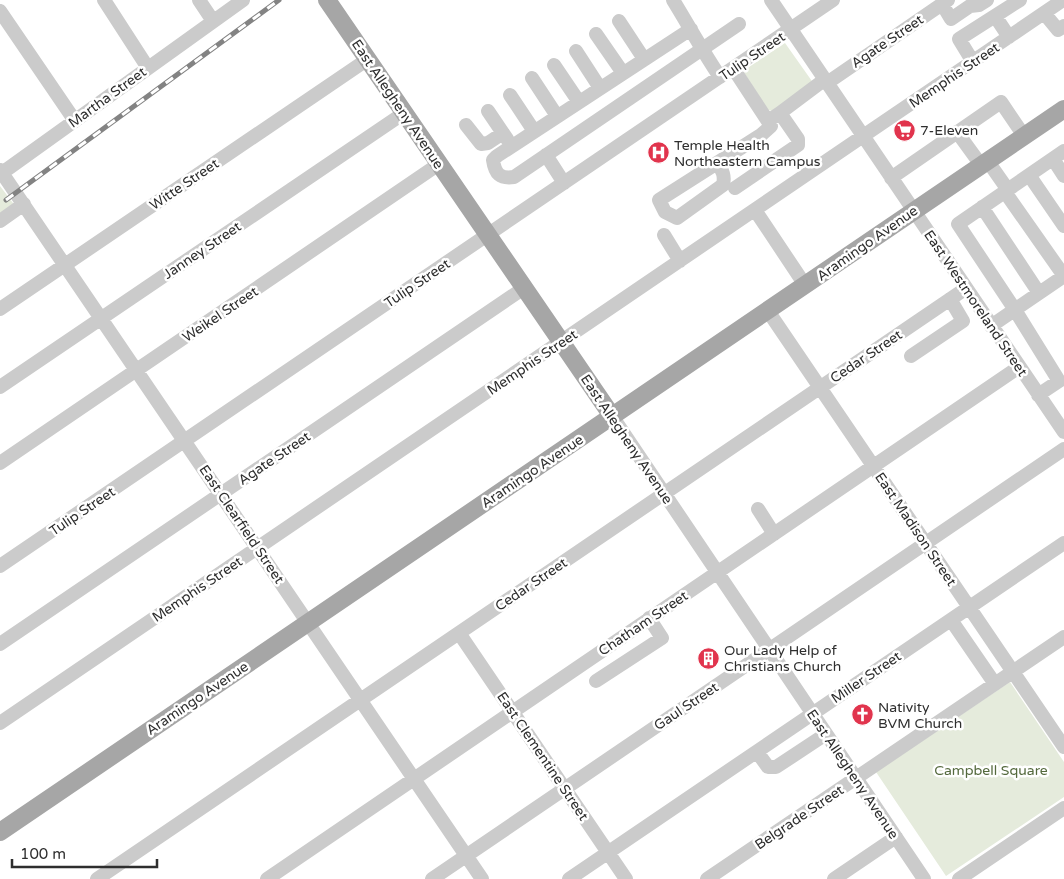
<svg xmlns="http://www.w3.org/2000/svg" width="1064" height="879" font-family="'Varela Round',sans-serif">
  <rect width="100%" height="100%" fill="#fff"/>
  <!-- green -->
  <path fill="#e5ebdc" d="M785 43 814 84 773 111 768 110 743 71Z
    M0 186 16 207 0 218Z
    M1010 682 1064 762V797L946 876 876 772Z"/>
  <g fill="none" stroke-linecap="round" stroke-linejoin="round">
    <!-- minor -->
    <path stroke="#cbcbcb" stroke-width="14" d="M104 0 148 68
      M199 0 213 21
      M673 0C689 26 703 52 720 77
      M771 0 1064 432
      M942 4 951 19 970 6 979 5 987 0
      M0 11 75 121
      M1044 13 1058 30 1064 26
      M619 21 644 59
      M691 29 497 156 493 160C495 174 500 179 514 177L739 24
      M596 34 623 73
      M1009 37 995 16 1020 0
      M576 51 600 88
      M973 62 959 39 995 16
      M554 65 579 102
      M532 78 557 116
      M827 83 948 0
      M510 95 534 131
      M488 111 507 139
      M780 113 824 80
      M466 125 481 144 488 143 503 133
      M957 132 981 165
      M546 155 564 183
      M1053 159 1064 176
      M987 160 1008 190
      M717 163C723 171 725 176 723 185L677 218 665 212 659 200 761 135 771 126 733 68
      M0 170 482 879
      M2 173 243 0
      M1029 175 1064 226
      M891 178 1001 102 1024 136
      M735 188 798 145V139L780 113 768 121
      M1005 192 1064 276
      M982 207 1039 293
      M755 210 805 285
      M0 221 24 204
      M664 235 680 261
      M0 309 368 59
      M768 311 1064 747
      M991 326 1064 276
      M911 356 963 321 950 299
      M0 387 404 113
      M1038 395 1059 381 1015 310 958 224 1064 151
      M612 416 924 879
      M0 463 439 164
      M758 509 774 534
      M0 566 833 0
      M951 620 995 684
      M459 633 626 879
      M0 644 524 288
      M596 681 662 638 649 618
      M0 723 1063 0
      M757 752 768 767H776L826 734
      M97 879 965 289
      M267 879 1019 367
      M432 879 1064 449
      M569 879 1064 543
      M707 879 1064 637
      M834 879 896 837
      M959 879 1064 808"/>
    <!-- major -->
    <path stroke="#a6a6a6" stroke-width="18" d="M327 0 612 416
      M0 832 1064 109"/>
    <defs>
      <path id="rail" d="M6 200 279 0"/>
    </defs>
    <!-- rail casing -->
    <use href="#rail" stroke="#838383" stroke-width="5"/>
    <!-- rail -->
    <use href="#rail" stroke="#fff" stroke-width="3" stroke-dasharray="9" stroke-linecap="butt"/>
  </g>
  <!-- icons -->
  <defs>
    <symbol id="supermarket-disc" viewBox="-11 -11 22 22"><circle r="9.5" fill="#e1344d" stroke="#fff"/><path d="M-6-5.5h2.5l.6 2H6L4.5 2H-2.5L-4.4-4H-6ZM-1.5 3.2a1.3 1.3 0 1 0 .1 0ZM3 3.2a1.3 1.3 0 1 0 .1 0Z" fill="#fff"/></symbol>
    <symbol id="hospital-disc" viewBox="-11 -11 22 22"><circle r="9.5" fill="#e1344d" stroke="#fff"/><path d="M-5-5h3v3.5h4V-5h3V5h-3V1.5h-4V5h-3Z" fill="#fff"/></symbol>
    <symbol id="building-disc" viewBox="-11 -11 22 22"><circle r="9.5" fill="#e1344d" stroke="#fff"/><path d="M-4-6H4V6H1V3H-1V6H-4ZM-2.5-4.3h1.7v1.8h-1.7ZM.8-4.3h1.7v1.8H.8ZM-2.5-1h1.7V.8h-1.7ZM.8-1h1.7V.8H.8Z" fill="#fff"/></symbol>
    <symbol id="church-disc" viewBox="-11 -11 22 22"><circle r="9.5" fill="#e1344d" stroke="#fff"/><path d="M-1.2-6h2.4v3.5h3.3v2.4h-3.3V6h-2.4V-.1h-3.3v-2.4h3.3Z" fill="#fff"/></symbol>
  </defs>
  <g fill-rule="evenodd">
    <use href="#supermarket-disc" x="892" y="118" width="25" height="25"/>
    <use href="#hospital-disc" x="646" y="140" width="25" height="25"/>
    <use href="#building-disc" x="696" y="646" width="25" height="25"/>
    <use href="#church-disc" x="850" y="702" width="25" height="25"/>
  </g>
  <g text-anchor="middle" stroke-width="5" stroke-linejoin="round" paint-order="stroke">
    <!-- street labels -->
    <g font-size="14" fill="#2e2e2e" stroke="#fff">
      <text transform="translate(887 41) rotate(-34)" y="5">Agate Street</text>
      <text transform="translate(752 56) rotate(-34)" y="5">Tulip Street</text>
      <text transform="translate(954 75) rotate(-34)" y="5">Memphis Street</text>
      <text transform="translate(107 97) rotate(-36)" y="5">Martha Street</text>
      <text transform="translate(398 104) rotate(56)" y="5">East Allegheny Avenue</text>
      <text transform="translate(184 184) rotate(-34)" y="5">Witte Street</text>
      <text transform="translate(867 243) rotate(-35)" y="5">Aramingo Avenue</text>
      <text transform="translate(202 250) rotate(-34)" y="5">Janney Street</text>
      <text transform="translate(417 283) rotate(-34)" y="5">Tulip Street</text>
      <text transform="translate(976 303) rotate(56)" y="5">East Westmoreland Street</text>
      <text transform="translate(220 314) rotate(-34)" y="5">Weikel Street</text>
      <text transform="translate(866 356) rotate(-34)" y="5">Cedar Street</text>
      <text transform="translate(532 362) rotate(-34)" y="5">Memphis Street</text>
      <text transform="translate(627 439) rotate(56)" y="5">East Allegheny Avenue</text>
      <text transform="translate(274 458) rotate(-34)" y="5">Agate Street</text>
      <text transform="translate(532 471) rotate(-34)" y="5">Aramingo Avenue</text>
      <text transform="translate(82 511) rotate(-34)" y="5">Tulip Street</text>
      <text transform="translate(242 524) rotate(56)" y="5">East Clearfield Street</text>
      <text transform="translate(916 529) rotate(56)" y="5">East Madison Street</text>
      <text transform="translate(531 584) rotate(-34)" y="5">Cedar Street</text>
      <text transform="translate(197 589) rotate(-34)" y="5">Memphis Street</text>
      <text transform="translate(643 623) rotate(-34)" y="5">Chatham Street</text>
      <text transform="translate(866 677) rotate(-34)" y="5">Miller Street</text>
      <text transform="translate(197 698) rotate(-34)" y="5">Aramingo Avenue</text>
      <text transform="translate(686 706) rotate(-34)" y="5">Gaul Street</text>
      <text transform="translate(543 756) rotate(56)" y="5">East Clementine Street</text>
      <text transform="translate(853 774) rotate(56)" y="5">East Allegheny Avenue</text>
      <text transform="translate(799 817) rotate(-34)" y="5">Belgrade Street</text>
    </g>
    <!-- poi labels -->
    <g font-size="14" fill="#2e2e2e" stroke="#fff" text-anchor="start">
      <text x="920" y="135">7-Eleven</text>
      <text x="674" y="150">Temple Health<tspan x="674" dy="16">Northeastern Campus</tspan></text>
      <text x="724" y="655">Our Lady Help of<tspan x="724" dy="16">Christians Church</tspan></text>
      <text x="878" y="712">Nativity<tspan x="878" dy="16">BVM Church</tspan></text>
    </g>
    <!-- park labels -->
    <g font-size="14" fill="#54693d" stroke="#fff">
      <text x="991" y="775">Campbell Square</text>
    </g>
  </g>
  <!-- scale -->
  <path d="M12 859v8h145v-8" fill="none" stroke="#2e2e2e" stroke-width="2.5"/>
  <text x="20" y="859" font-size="15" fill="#2e2e2e" stroke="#ffffff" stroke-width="4" paint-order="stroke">100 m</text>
</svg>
